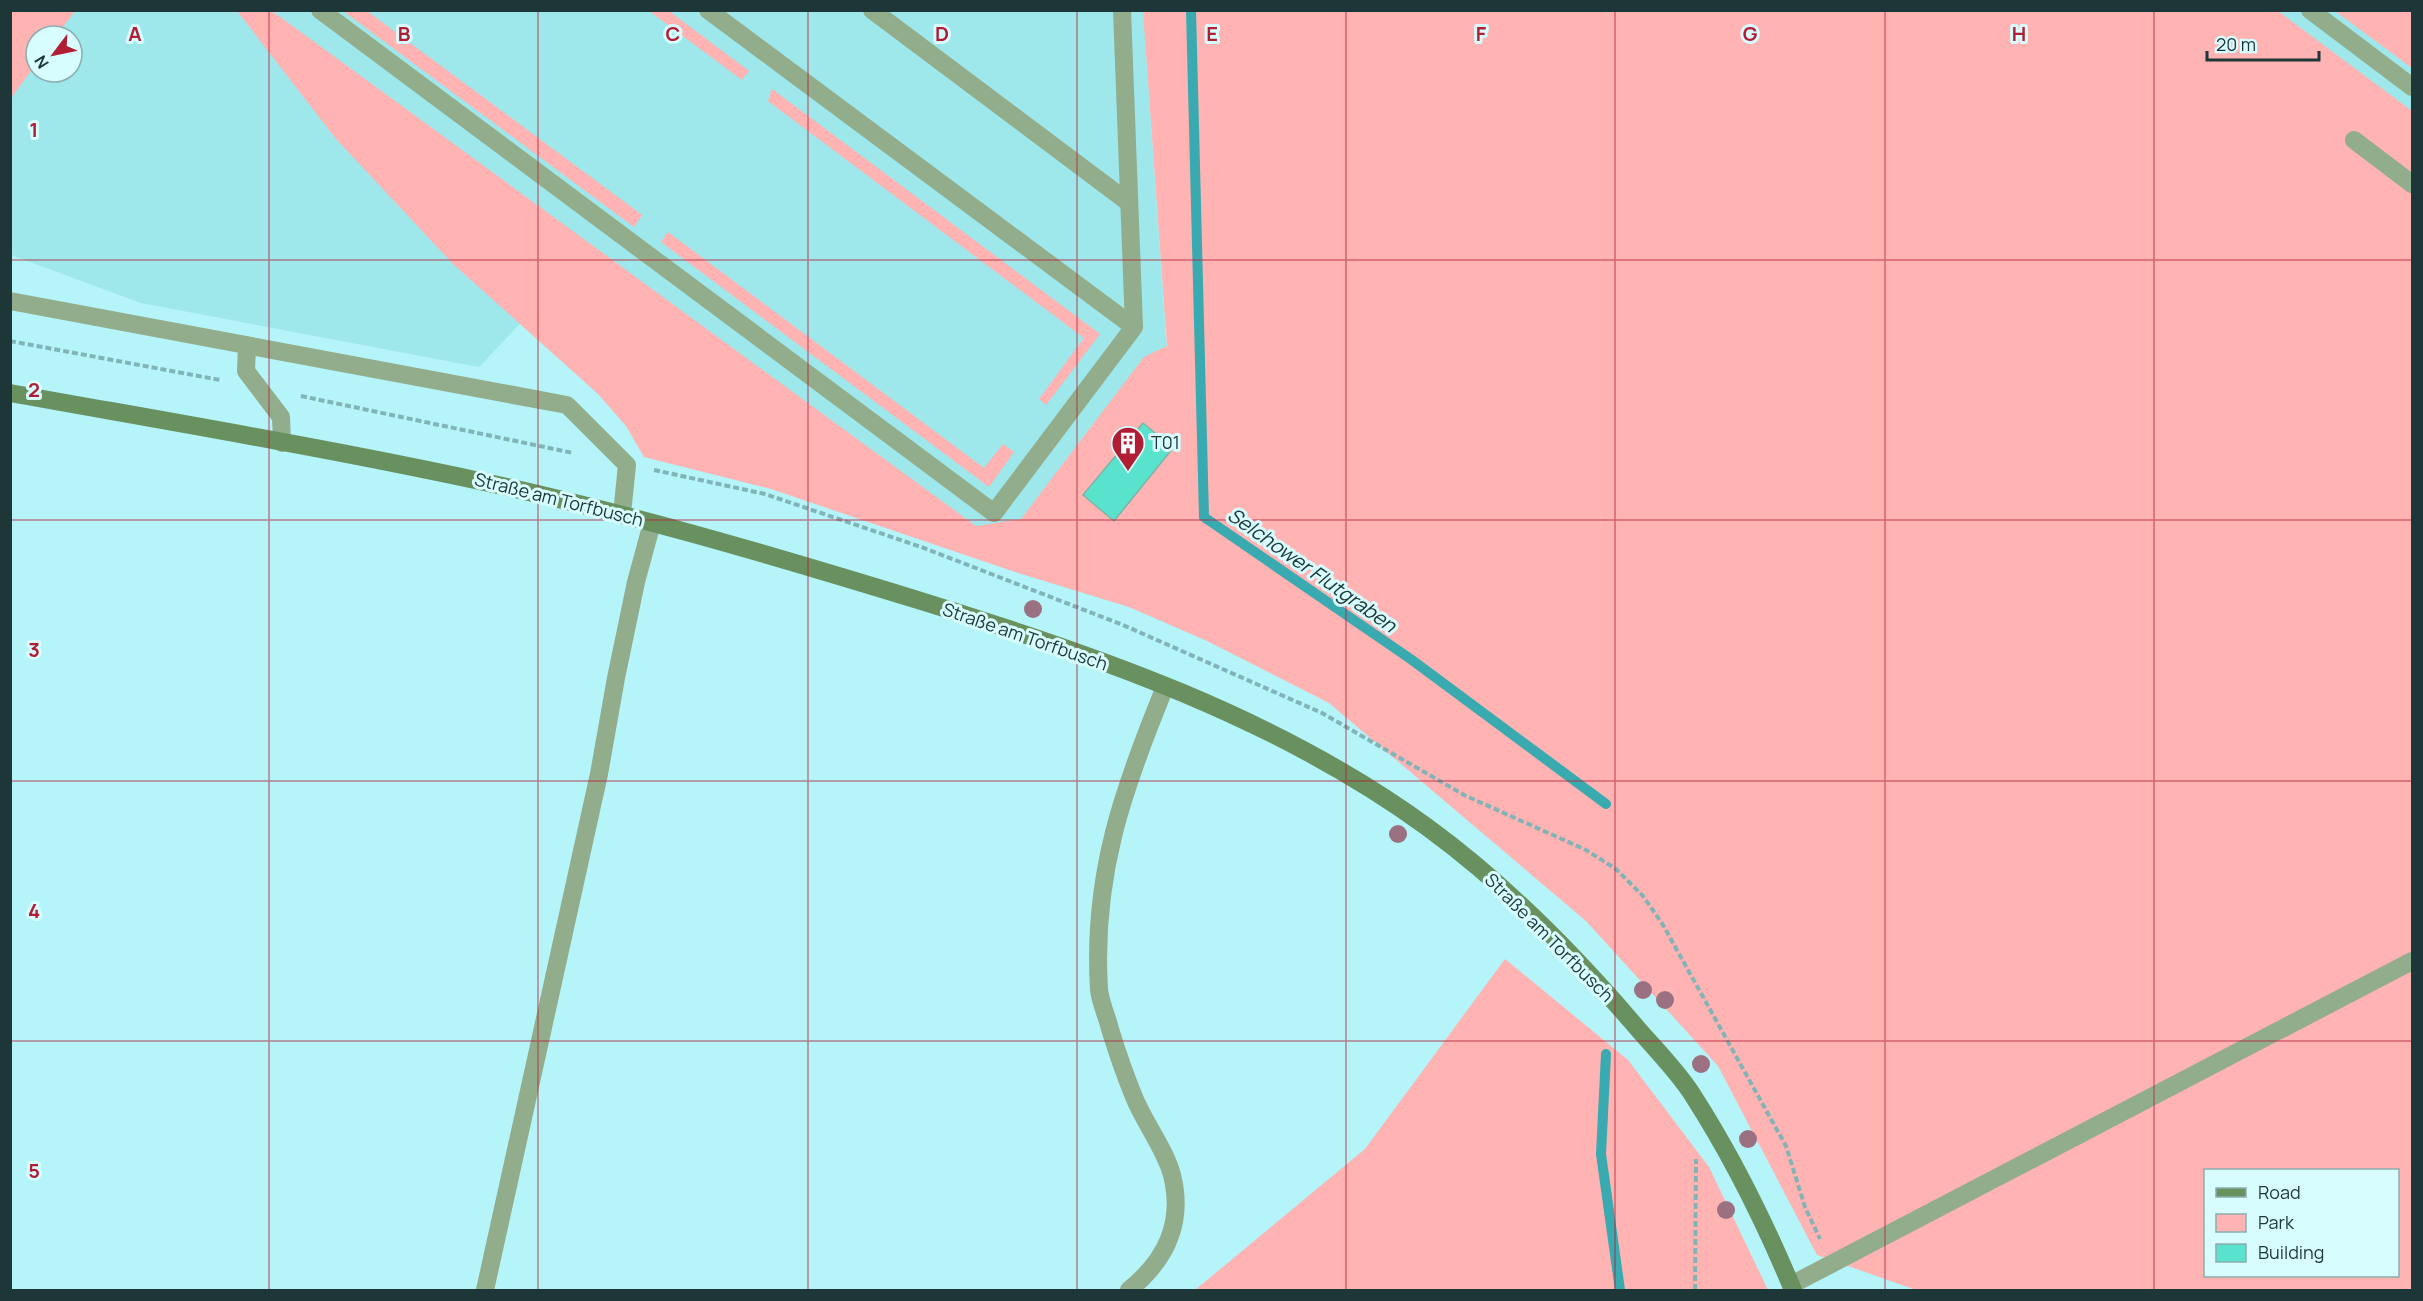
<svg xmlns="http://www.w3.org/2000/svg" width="2423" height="1301" font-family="Manrope,sans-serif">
  <rect width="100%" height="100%" fill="#b5f4f8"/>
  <!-- built -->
  <path fill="#9ee7eb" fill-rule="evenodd" d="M10 11H1391L1146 55 1179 523 1205 640 1129 607 1015 572 534 309 479 367 141 303 11 255ZM36 36H72V72H36Z
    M2247 11H2412V134Z"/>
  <!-- green -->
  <path fill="#ffb3b2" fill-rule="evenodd" d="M11 10 75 11 56 36H36V64L11 98Z
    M237 11H272L976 526 1021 519 1144 357 1167 346 1143 11H2278L2412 111V1290H1916L1817 1255 1718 1066 1586 921 1329 703 1205 640 1129 607 1015 572 771 489 644 457 626 426 598 394 453 264 336 139ZM2206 1170H2398V1276H2206Z
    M343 11H367L642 215 634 227Z
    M649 11H669L749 71 742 80Z
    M2335 11H2412V68Z
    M772 89 1100 334 1046 405 1039 399 1084 338 768 101Z
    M668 232 984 468 1003 444 1014 452 989 487 661 242Z
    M1505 959 1628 1060 1709 1167 1768 1290H1195L1365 1149Z"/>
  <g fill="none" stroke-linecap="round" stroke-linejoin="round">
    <!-- stream -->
    <path stroke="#39aaaf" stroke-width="10" d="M1191 10 1204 517 1412 660 1606 804
      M1606 1054 1601 1154 1620 1290"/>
  </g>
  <!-- building -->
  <path fill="#5ae3cc" stroke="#7bb5a9" stroke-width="1.5" d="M1143 423 1173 448 1114 521 1083 495Z"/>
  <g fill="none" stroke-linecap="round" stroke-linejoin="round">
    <!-- path -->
    <path stroke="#82b4b7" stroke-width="4" stroke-dasharray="6 3" stroke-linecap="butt" d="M10 341 220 380
      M301 396 573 453
      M654 470 765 494 924 548 1123 625 1322 713 1464 795 1586 850 1616 869 1643 896 1663 925 1786 1146 1805 1207 1820 1239
      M1695 1290 1696 1159"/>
    <!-- lane -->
    <path stroke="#92ad8c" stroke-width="18" d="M320 10 994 513 1134 327 1122 10
      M708 10 1134 327
      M872 10 1128 202
      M2310 10 2412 87
      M2354 140 2412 184
      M10 301 567 405 627 465 622 514
      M247 345 246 371 281 417 282 443
      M1791 1285 2412 961
      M485 1290 599 774 616 678 636 582 652 523
      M1129 1290C1166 1260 1184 1223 1172 1175 1165 1149 1144 1122 1134 1097 1125 1075 1117 1052 1110 1029 1107 1016 1100 1002 1099 989 1092 876 1123 789 1165 687"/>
    <!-- secondary -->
    <path stroke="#699160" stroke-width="18" d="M10 393C165 421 321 447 475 480 626 512 774 556 921 601 1096 655 1278 718 1427 827 1504 883 1570 950 1632 1022 1652 1046 1676 1069 1692 1094 1732 1156 1765 1223 1793 1290"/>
  </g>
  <!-- trees -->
  <g fill="#9b7181">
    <circle cx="1033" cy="609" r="9"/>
    <circle cx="1398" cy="834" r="9"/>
    <circle cx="1643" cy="990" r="9"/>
    <circle cx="1665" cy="1000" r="9"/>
    <circle cx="1701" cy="1064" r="9"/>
    <circle cx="1748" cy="1139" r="9"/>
    <circle cx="1726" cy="1210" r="9"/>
  </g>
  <!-- grid -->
  <path fill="none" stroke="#b11d33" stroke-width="1.5" stroke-opacity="0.55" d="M269 10V1290M538 10V1290M808 10V1290M1077 10V1290M1346 10V1290M1615 10V1290M1885 10V1290M2154 10V1290M10 260H2412M10 520H2412M10 781H2412M10 1041H2412"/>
  <!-- icons -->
  <defs>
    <symbol id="building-pin" viewBox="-11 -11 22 30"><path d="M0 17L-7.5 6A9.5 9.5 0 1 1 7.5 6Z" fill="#b11d33" stroke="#d8fdfe"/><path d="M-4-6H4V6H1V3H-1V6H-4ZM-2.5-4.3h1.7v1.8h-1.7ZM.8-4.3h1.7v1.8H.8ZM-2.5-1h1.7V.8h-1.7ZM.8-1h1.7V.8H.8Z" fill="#fff"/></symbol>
  </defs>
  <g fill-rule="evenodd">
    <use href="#building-pin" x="1109" y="424" width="38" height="52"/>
  </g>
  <g text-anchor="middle" stroke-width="6" stroke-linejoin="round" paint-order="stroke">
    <!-- poi labels -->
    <g font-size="18" fill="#1d3638" stroke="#d8fdfe" text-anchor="start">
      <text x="1151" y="449">T01</text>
    </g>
    <!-- street labels -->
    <g font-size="18" fill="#1d3638" stroke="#d8fdfe">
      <text transform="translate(559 500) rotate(14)" y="6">Straße am Torfbusch</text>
      <text transform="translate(1025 637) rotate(19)" y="6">Straße am Torfbusch</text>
      <text transform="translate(1549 938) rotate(45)" y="6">Straße am Torfbusch</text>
    </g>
    <!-- water labels -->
    <g font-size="20" font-style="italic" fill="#20393a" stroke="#d8fdfe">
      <text transform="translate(1312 570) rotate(35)" y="7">Selchower Flutgraben</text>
    </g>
  </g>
  <g font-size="20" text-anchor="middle" font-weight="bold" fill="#b11d33" stroke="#d8fdfe" stroke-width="6" stroke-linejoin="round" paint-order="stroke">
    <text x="135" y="41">A</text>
    <text x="404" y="41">B</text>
    <text x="673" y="41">C</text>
    <text x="942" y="41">D</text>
    <text x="1212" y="41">E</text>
    <text x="1481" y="41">F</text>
    <text x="1750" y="41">G</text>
    <text x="2019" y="41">H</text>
    <text x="34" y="137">1</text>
    <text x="34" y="397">2</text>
    <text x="34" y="657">3</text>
    <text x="34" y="918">4</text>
    <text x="34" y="1178">5</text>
  </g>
  <!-- border -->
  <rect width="2423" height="1301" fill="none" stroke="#1d3638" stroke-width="24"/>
  <!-- legend -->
  <rect x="2204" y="1169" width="195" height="108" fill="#d8fdfe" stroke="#8dadaf" stroke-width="1.5"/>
  <rect x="2216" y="1188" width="30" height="9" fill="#699160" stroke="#8dadaf" stroke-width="1.5"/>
  <text x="2258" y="1199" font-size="18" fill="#1d3638">Road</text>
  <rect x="2216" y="1214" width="30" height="18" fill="#ffb3b2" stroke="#8dadaf" stroke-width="1.5"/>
  <text x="2258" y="1229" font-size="18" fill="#1d3638">Park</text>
  <rect x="2216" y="1244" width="30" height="18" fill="#5ae3cc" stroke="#8dadaf" stroke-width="1.5"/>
  <text x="2258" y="1259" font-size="18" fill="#1d3638">Building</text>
  <!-- north arrow -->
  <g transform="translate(54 54) rotate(238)"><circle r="28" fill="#d8fdfe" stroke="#8dadaf" stroke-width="1.5"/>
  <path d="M0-4.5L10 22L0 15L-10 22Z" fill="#b11d33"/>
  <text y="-9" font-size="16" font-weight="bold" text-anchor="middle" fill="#1d3638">N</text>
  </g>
  <!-- scale -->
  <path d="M2207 51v9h112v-9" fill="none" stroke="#1d3638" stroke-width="3"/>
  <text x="2216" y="51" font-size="18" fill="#1d3638" stroke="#d8fdfe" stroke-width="4.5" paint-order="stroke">20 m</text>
</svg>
